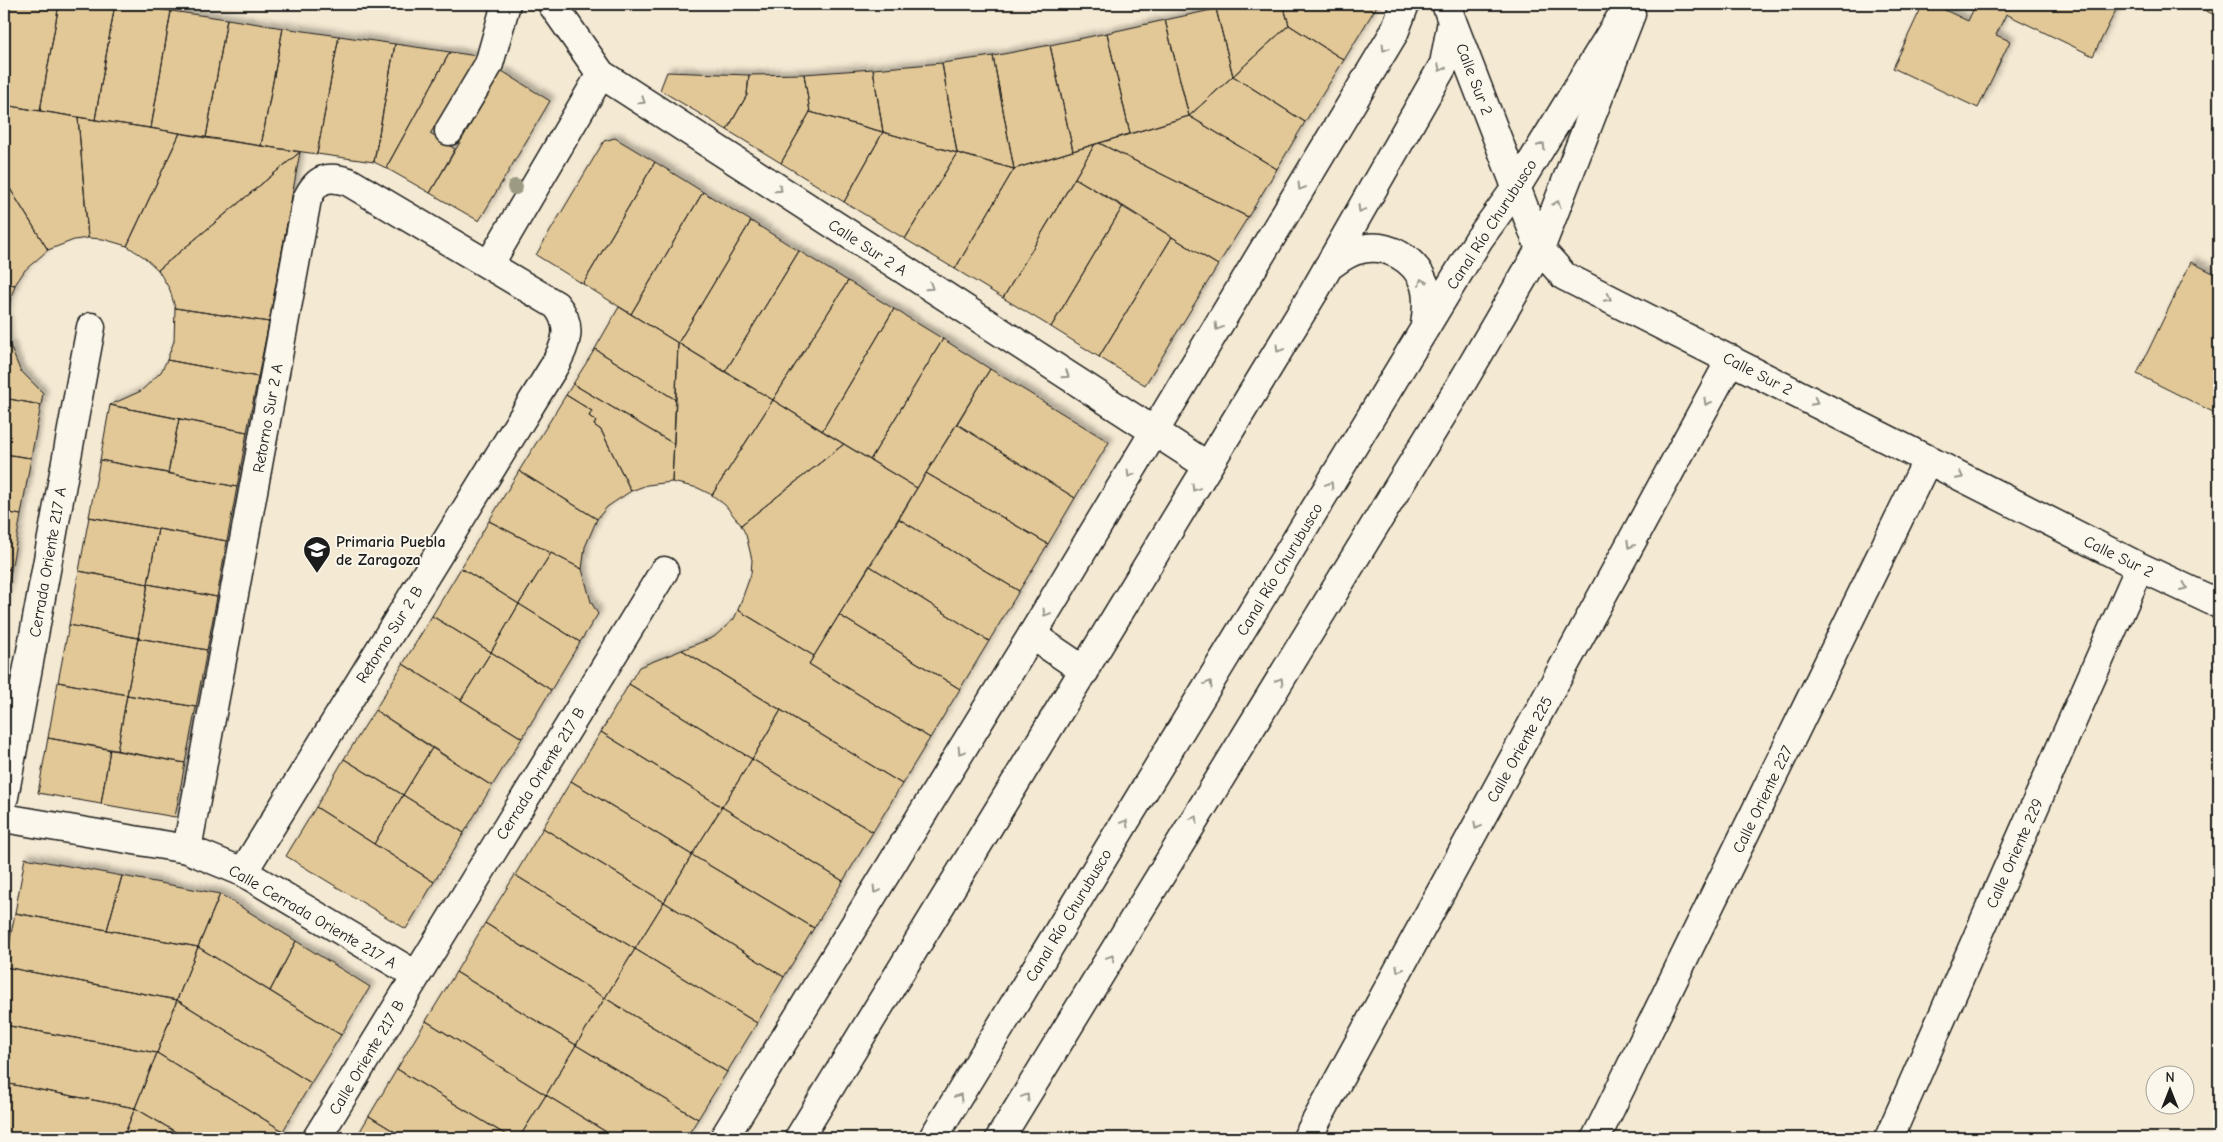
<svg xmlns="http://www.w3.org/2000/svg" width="2223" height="1142" font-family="'Comic Neue',sans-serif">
  <defs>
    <filter id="shadow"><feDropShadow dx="4.5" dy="-4.5" stdDeviation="2.5" flood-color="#0004"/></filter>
  </defs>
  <rect width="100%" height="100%" fill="#f4e9d2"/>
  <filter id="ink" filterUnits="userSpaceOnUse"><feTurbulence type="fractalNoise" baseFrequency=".02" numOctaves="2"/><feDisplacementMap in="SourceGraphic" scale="10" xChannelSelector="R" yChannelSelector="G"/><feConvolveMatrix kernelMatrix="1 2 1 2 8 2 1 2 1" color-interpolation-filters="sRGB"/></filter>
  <g filter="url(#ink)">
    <!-- building -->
    <path fill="#e2c897" stroke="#1c1c1c" filter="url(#shadow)" d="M4 4H59L40 111 4 105Z
      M59 4H115L95 120 40 111Z
      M115 4 171 11 151 128 95 120Z
      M1241 4H1283L1289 25 1233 76 1216 9Z
      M1283 4H1378L1344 60 1289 25Z
      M1923 4H1932L1968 21 1976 4H2119L2093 56 2006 14 1996 35 2010 41 1978 108 1893 68Z
      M2192 4H2219V17Z
      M1216 9 1233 76 1189 116 1165 20Z
      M171 11 227 19 206 138 151 128Z
      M227 19 283 28 261 146 206 138Z
      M1165 20 1189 116 1130 134 1107 33Z
      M1289 25 1344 60 1305 122 1233 76Z
      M283 28 339 36 317 154 261 146Z
      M1107 33 1130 134 1073 151 1050 45Z
      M339 36 395 44 374 162 317 154Z
      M395 44 450 52 386 168 374 162Z
      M1050 45 1073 151 1014 169 993 56Z
      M450 52 477 56 430 134 455 149 430 193 386 168Z
      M993 56 1014 169 957 153 942 63Z
      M942 63 957 153 883 132 873 69Z
      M873 69 883 132 810 112 804 74Z
      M502 71 550 101 479 221 430 193Z
      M667 72 749 75 747 95 727 130 660 90Z
      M804 74 810 112 781 163 727 130 747 95 749 75Z
      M1233 76 1305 122 1277 169 1189 116Z
      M4 105 78 117 88 238 74 240 48 250 4 179Z
      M810 112 883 132 844 202 781 163Z
      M1189 116 1277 169 1248 217 1099 143Z
      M78 117 180 133 127 246 103 239 88 238Z
      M883 132 957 153 905 239 844 202Z
      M180 133 300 152 158 270 144 257 127 246Z
      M615 138 655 162 583 284 536 255 604 141Z
      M1099 143 1248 217 1218 265 1075 178 1095 144Z
      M1095 144 1003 298 955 269 1014 169Z
      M300 152 269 322 175 308 170 290 158 270Z
      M957 153 1014 169 955 269 905 239Z
      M655 162 703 192 631 314 583 284Z
      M1075 178 1123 206 1051 327 1003 298Z
      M4 179 48 250 25 270 15 285 4 283Z
      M703 192 751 221 678 343 631 314Z
      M1123 206 1172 237 1099 357 1051 327Z
      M751 221 799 251 725 372 678 343Z
      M1172 237 1218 265 1145 385 1099 357Z
      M799 251 848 281 773 400 725 372Z
      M2191 262 2219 276V415L2137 374Z
      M848 281 894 309 822 431 773 400Z
      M4 283 15 285 6 313 8 341 4 340Z
      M619 307 678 343 676 400 595 349Z
      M175 308 269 322 258 377 167 360 174 341Z
      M894 309 943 339 870 460 822 431Z
      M943 339 990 369 917 488 870 460Z
      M4 340 8 341 20 370 43 393 41 405 4 398Z
      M678 343 773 400 712 495 698 488 672 482Z
      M595 349 676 400 674 444 573 384Z
      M167 360 258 377 247 432 110 405 141 391 161 372Z
      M990 369 1109 442 1075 498 957 424Z
      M573 384 674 444 672 482 647 485 631 491 601 430 594 425 596 421 589 416 592 411 566 395Z
      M566 395 592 411 589 416 596 421 594 425 601 430 631 491 607 507 597 519 519 471Z
      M4 398 41 405 31 458 4 454Z
      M773 400 844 444 741 525 725 505 712 495Z
      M110 405 179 419 168 473 100 460Z
      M179 419 247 432 237 487 168 473Z
      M957 424 1075 498 1048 544 926 473Z
      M844 444 917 488 814 656 738 610 751 574 752 560 746 535 741 525Z
      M4 454 31 458 21 515 4 512Z
      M100 460 237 487 227 541 89 517Z
      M519 471 597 519 585 547 582 569 489 521Z
      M926 473 1048 544 1019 591 899 519Z
      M4 512 21 515 11 570 4 568Z
      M89 517 158 529 148 584 79 571Z
      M899 519 1019 591 989 641 870 566Z
      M489 521 551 553 519 604 461 568Z
      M158 529 227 541 217 597 148 584Z
      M551 553 582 569 591 602 598 614 580 642 519 604Z
      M870 566 989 641 960 689 839 615Z
      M4 568 11 570 4 607Z
      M461 568 519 604 491 652 432 616Z
      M79 571 148 584 138 638 69 625Z
      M148 584 217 597 207 650 138 638Z
      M519 604 580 642 551 690 491 652Z
      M738 610 814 656 809 664 930 738 902 784 682 650 714 637 734 619Z
      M839 615 960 689 930 738 809 664Z
      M432 616 491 652 461 700 403 664Z
      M69 625 138 638 127 695 58 682Z
      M138 638 207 650 196 707 127 695Z
      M682 650 781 710 752 759 629 684 639 667Z
      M491 652 551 690 522 738 461 700Z
      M403 664 522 738 492 786 375 710Z
      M58 682 127 695 117 751 48 738Z
      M629 684 752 759 722 807 601 732Z
      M127 695 196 707 185 763 117 751Z
      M375 710 432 748 403 795 344 759Z
      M781 710 902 784 873 832 752 759Z
      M601 732 722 807 692 855 571 781Z
      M48 738 110 749 101 804 38 793Z
      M432 748 492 786 464 833 403 795Z
      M110 749 185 763 175 817 101 804Z
      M344 759 403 795 374 844 316 807Z
      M752 759 873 832 843 881 722 807Z
      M571 781 692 855 664 902 543 828Z
      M403 795 464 833 434 882 374 844Z
      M316 807 434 882 406 929 286 856Z
      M722 807 843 881 814 928 692 855Z
      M543 828 664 902 635 949 515 875Z
      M692 855 814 928 784 977 664 902Z
      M25 858 122 876 107 930 15 913Z
      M515 875 635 949 605 998 485 923Z
      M122 876 220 894 198 947 107 930Z
      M220 894 296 941 270 991 198 947Z
      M664 902 784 977 757 1023 635 949Z
      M15 913 107 930 198 947 177 1000 5 967Z
      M485 923 605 998 576 1045 456 972Z
      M296 941 370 987 341 1035 270 991Z
      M198 947 341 1035 311 1083 177 1000Z
      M635 949 757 1023 727 1072 605 998Z
      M5 967 177 1000 157 1053 4 1025Z
      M456 972 576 1045 546 1095 426 1021Z
      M605 998 727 1072 698 1119 576 1045Z
      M177 1000 311 1083 283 1131 157 1053Z
      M426 1021 546 1095 519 1138H511L397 1069Z
      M4 1025 157 1053 135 1108 4 1083Z
      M576 1045 698 1119 686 1138H616L546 1095Z
      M157 1053 283 1131 278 1138H186L135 1108Z
      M397 1069 511 1138H405L369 1116Z
      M4 1083 135 1108 123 1138H4Z
      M546 1095 616 1138H519Z
      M135 1108 186 1138H123Z
      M369 1116 405 1138H356Z"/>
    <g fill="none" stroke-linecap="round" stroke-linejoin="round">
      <defs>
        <path id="minor" d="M552 4 601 74 1208 466
          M1452 21 1540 249 1564 276 2140 567 2219 604
          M449 131 489 64 506 4
          M489 265 601 74
          M4 797 91 327
          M4 818 187 849 243 872 416 975
          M187 849 307 199C317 178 327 175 349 182L556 305C574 326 566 346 553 368L243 872
          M317 1138 664 571
          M724 1138 1032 635 1394 33 1405 4
          M1000 1138 1463 381 1540 249 1631 14
          M1307 1138 1731 359
          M1596 1138 1928 459
          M1889 1138 2140 567"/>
        <path id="major" d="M1328 267C1339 259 1349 251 1362 249 1387 243 1415 259 1424 283 1429 297 1427 312 1425 325
          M1032 635 1085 671
          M799 1138 1314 292 1444 64 1452 21 1446 4
          M933 1138 1479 239 1516 188 1629 4"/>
      </defs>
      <!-- minor casing -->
      <use href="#minor" stroke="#1c1c1c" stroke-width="31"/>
      <!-- major casing -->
      <use href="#major" stroke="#1c1c1c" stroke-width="31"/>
      <!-- minor -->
      <use href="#minor" stroke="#fbf7ec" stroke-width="28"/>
      <!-- major -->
      <use href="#major" stroke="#fbf7ec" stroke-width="28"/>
    </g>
    <!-- trees -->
    <circle fill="#9c9a83" cx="515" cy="187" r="8"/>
    <!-- one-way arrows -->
    <defs><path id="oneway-chevron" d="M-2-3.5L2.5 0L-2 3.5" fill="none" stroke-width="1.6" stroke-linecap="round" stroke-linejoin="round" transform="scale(1.25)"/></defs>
    <g stroke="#97948e">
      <use href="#oneway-chevron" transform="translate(1385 48) rotate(121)"/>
      <use href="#oneway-chevron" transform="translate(1441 68) rotate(117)"/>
      <use href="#oneway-chevron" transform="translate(642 101) rotate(33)"/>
      <use href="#oneway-chevron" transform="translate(1542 146) rotate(-58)"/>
      <use href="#oneway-chevron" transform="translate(1301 187) rotate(121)"/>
      <use href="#oneway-chevron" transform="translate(779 189) rotate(33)"/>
      <use href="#oneway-chevron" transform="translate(1557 204) rotate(-69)"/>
      <use href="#oneway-chevron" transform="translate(1361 209) rotate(120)"/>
      <use href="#oneway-chevron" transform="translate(1422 282) rotate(-113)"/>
      <use href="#oneway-chevron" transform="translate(930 287) rotate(33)"/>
      <use href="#oneway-chevron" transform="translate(1608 298) rotate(27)"/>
      <use href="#oneway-chevron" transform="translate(1218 327) rotate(121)"/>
      <use href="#oneway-chevron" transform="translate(1279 349) rotate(121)"/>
      <use href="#oneway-chevron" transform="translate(1066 375) rotate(33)"/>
      <use href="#oneway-chevron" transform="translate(1707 402) rotate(119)"/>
      <use href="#oneway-chevron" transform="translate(1815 402) rotate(27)"/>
      <use href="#oneway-chevron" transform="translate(1130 474) rotate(121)"/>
      <use href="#oneway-chevron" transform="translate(1960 476) rotate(27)"/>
      <use href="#oneway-chevron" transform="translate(1330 485) rotate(-59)"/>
      <use href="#oneway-chevron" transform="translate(1195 488) rotate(121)"/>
      <use href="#oneway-chevron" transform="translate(1630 545) rotate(119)"/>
      <use href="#oneway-chevron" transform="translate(2184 587) rotate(25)"/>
      <use href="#oneway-chevron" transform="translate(1046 613) rotate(121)"/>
      <use href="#oneway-chevron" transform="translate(1280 681) rotate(-59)"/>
      <use href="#oneway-chevron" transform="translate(1209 684) rotate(-59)"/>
      <use href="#oneway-chevron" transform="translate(961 751) rotate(122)"/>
      <use href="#oneway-chevron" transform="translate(1195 819) rotate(-59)"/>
      <use href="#oneway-chevron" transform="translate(1125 823) rotate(-59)"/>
      <use href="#oneway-chevron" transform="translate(1477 826) rotate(119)"/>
      <use href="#oneway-chevron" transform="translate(876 890) rotate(122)"/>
      <use href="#oneway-chevron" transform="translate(1111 958) rotate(-59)"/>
      <use href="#oneway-chevron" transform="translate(1399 969) rotate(119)"/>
      <use href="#oneway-chevron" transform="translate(959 1097) rotate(-59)"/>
      <use href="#oneway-chevron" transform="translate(1026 1097) rotate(-59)"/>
    </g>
  </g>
  <!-- icons -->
  <defs>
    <symbol id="school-pin" viewBox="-11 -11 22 30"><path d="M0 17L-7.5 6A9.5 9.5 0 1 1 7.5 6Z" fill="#1c1c1c" stroke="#fbf7ec"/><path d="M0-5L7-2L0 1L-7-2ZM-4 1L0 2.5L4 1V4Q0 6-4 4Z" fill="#fff"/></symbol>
  </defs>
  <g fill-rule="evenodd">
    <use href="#school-pin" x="301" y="534" width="32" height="43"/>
  </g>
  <g text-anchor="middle" stroke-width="4" stroke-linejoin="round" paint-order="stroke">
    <!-- street labels -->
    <g font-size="16" fill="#1c1c1c" stroke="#fbf7ec">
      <text transform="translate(1475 79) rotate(69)" y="6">Calle Sur 2</text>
      <text transform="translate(1491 224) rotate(-57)" y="6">Canal Río Churubusco</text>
      <text transform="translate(868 247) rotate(33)" y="6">Calle Sur 2 A</text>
      <text transform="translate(1758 373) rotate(27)" y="6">Calle Sur 2</text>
      <text transform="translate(267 418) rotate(-80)" y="6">Retorno Sur 2 A</text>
      <text transform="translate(2119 556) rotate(26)" y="6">Calle Sur 2</text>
      <text transform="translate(47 562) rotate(-80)" y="6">Cerrada Oriente 217 A</text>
      <text transform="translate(1279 569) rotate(-59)" y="6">Canal Río Churubusco</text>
      <text transform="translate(389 634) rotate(-58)" y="6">Retorno Sur 2 B</text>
      <text transform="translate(1519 749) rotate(-61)" y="6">Calle Oriente 225</text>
      <text transform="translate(540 773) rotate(-58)" y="6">Cerrada Oriente 217 B</text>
      <text transform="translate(1762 799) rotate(-64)" y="6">Calle Oriente 227</text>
      <text transform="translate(2014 853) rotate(-66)" y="6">Calle Oriente 229</text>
      <text transform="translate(1068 915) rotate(-59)" y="6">Canal Río Churubusco</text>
      <text transform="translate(313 916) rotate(30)" y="6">Calle Cerrada Oriente 217 A</text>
      <text transform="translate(366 1057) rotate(-59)" y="6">Calle Oriente 217 B</text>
    </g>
    <!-- poi labels -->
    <g font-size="16" font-weight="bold" fill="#1c1c1c" stroke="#fbf7ec" text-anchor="start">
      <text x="336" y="547">Primaria Puebla<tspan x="336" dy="18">de Zaragoza</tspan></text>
    </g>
  </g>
  <!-- margin -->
  <rect width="2223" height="1142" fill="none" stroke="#fbf7ec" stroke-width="20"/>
  <rect x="10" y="10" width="2203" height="1122" fill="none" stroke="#1c1c1c" stroke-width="2" filter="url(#ink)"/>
  <!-- north arrow -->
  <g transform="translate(2170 1090)"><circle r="24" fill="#fbf7ec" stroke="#a29f99"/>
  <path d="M0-4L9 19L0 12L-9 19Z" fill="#1c1c1c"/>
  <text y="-8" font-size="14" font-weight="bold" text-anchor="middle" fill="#1c1c1c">N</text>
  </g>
</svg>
